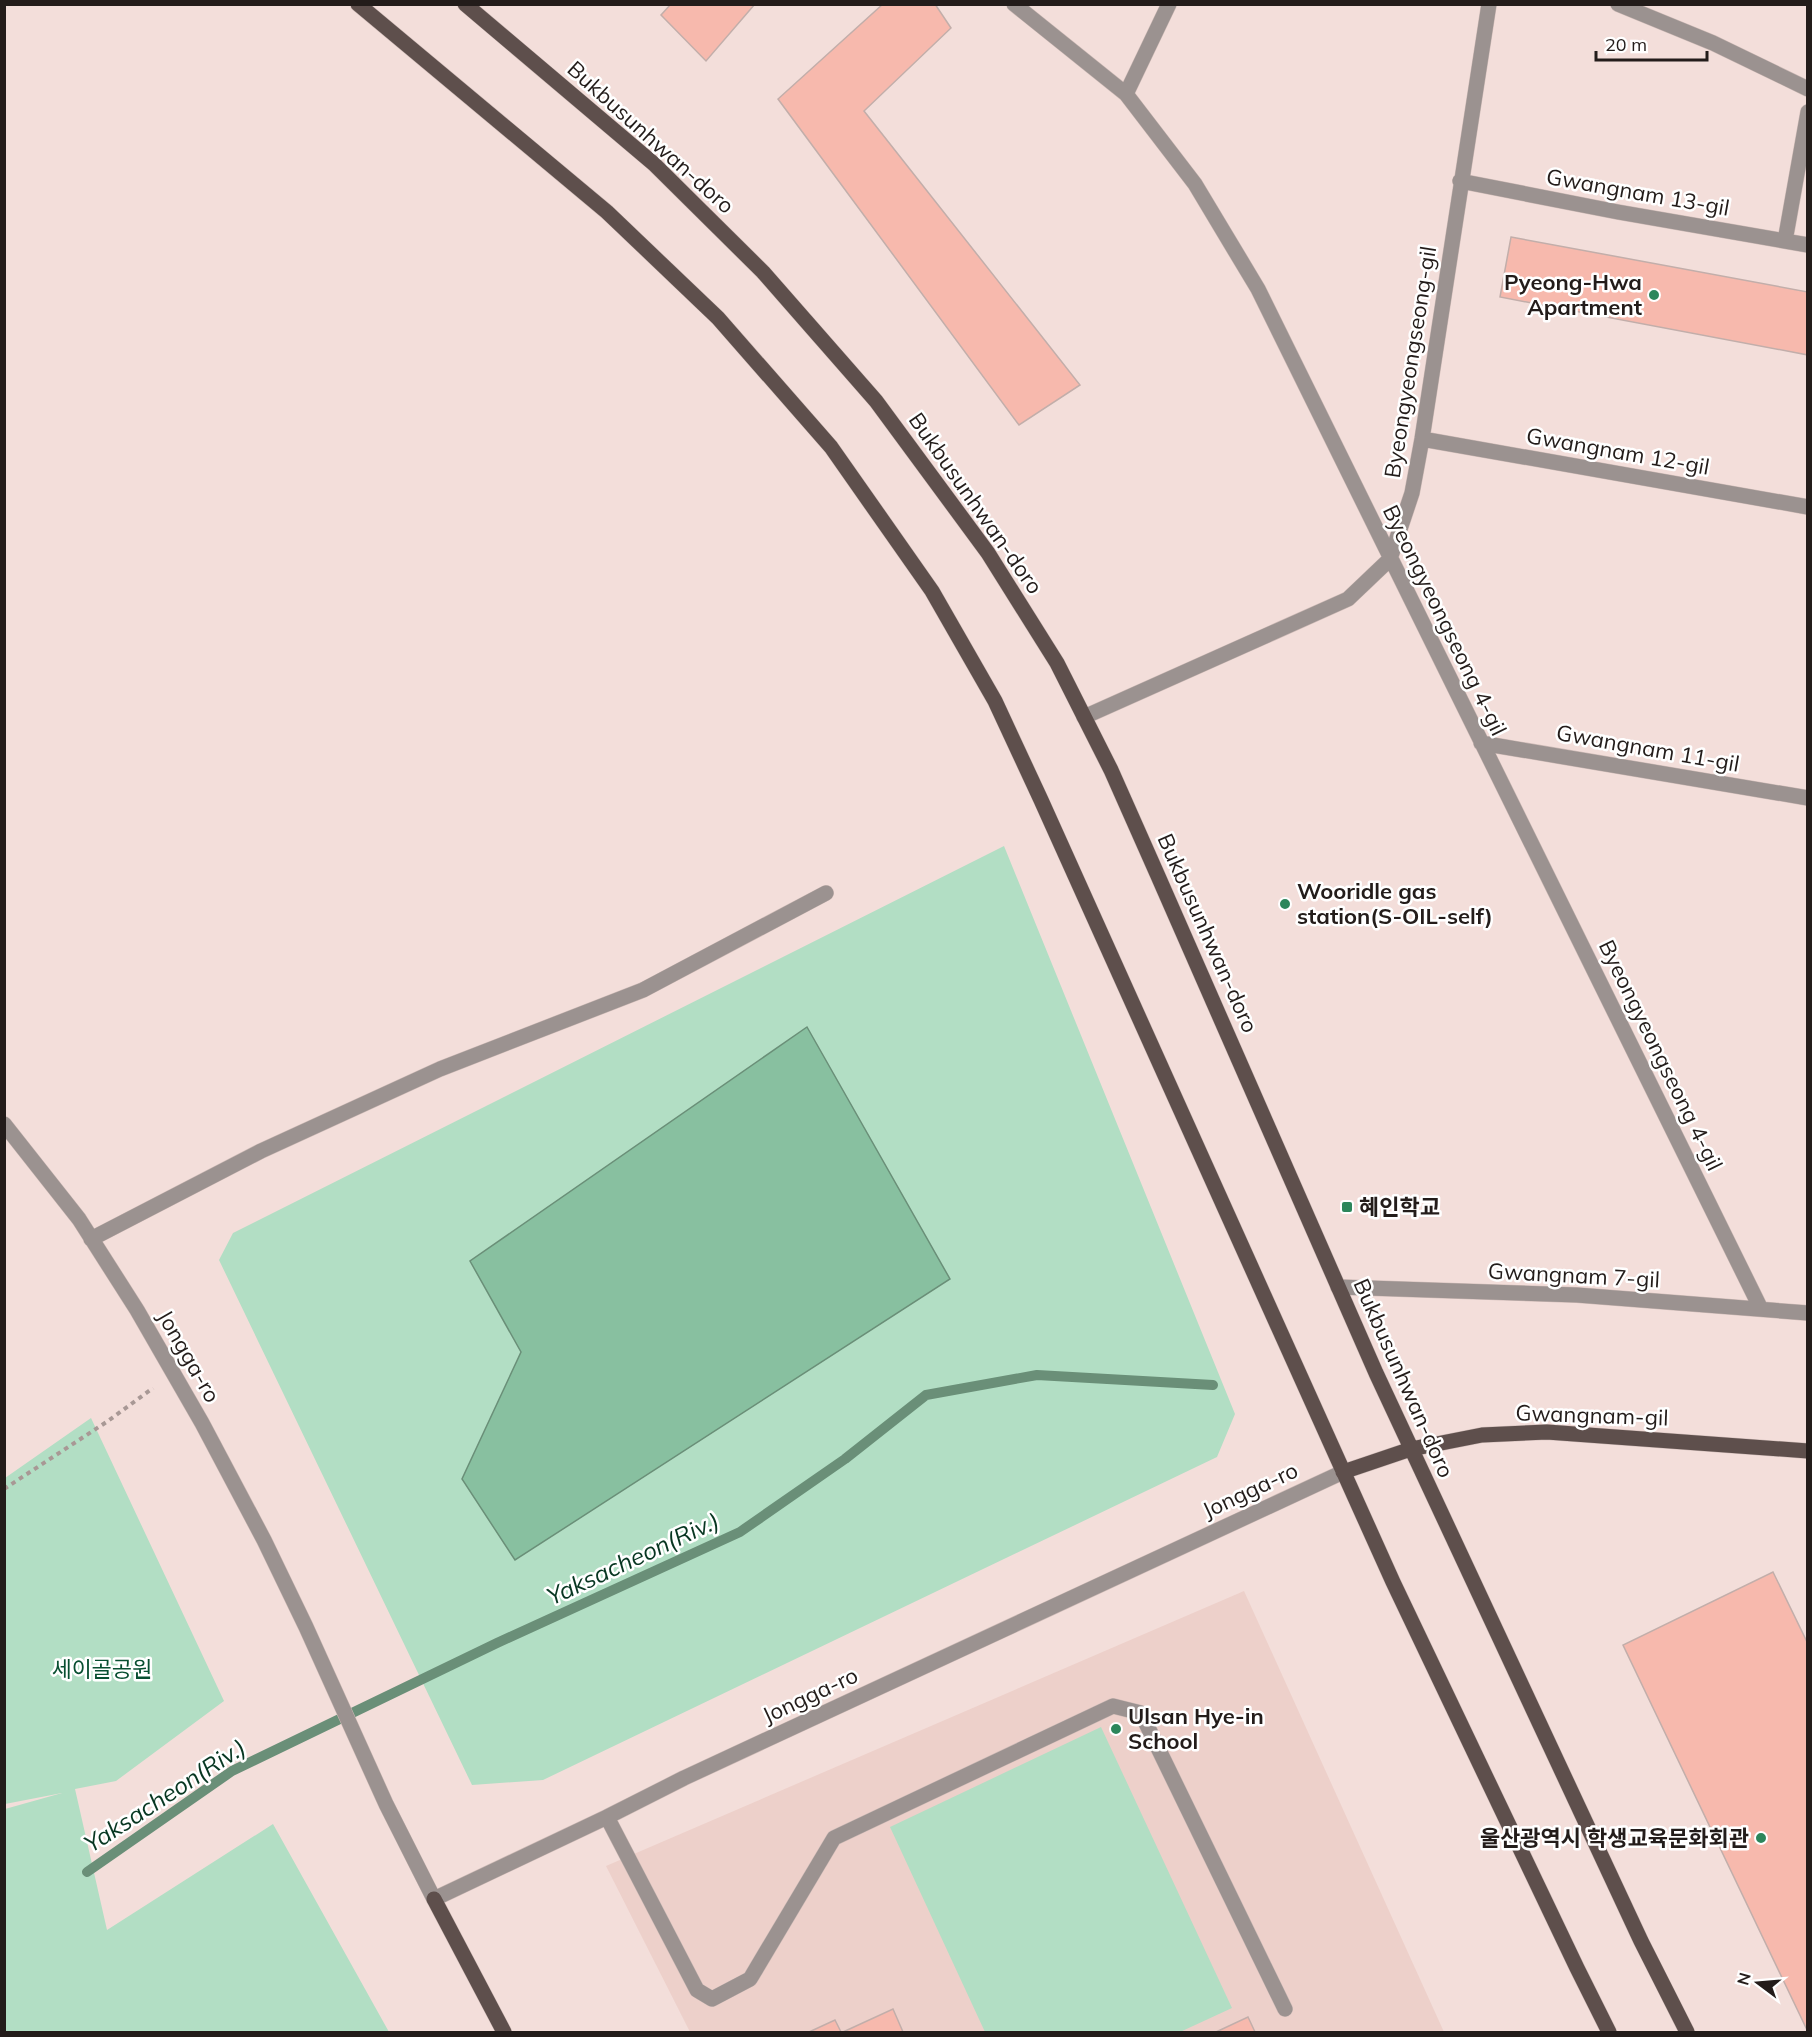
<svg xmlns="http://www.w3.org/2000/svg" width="1812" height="2037" font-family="Mulish,'Noto Sans KR',sans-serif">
  <rect width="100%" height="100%" fill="#f3deda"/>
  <!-- built -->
  <path fill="#edd0ca" d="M1244 1591 1444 2032H690L606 1866Z"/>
  <!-- green -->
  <path fill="#b2dec4" d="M1004 846 1235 1414 1217 1457 543 1780 472 1785 219 1260 233 1233Z
    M91 1418 224 1701 116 1781 75 1789 107 1930 273 1824 389 2032H5V1809L62 1793 5 1804V1478Z
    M1101 1727 1232 2008 1180 2032H985L890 1827Z"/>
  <!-- water -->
  <path fill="#88c0a0" stroke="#6a8f78" stroke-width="1.5" d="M807 1027 950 1279 515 1560 462 1479 521 1352 470 1261Z"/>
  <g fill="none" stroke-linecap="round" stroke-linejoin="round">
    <!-- stream -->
    <path stroke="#6a8f78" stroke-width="10" d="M87 1872 232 1771 497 1643 740 1532 845 1459 926 1395 1037 1375 1213 1385"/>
  </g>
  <!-- building -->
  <path fill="#f7b9ad" stroke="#c2aeaa" stroke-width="1.5" d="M671 4H755L706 61 661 15Z
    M883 4H935L951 28 864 111 1080 385 1019 425 778 99Z
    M1511 237 1808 292V355L1500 297Z
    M1773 1572 1808 1644V2032L1623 1645Z
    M893 2009 903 2032H843Z
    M1248 2017 1255 2032H1216Z
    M835 2020 841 2032H809Z"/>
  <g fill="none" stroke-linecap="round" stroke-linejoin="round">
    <defs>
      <path id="minor" d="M1014 4 1126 94 1195 184 1258 289 1761 1309
        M1618 4 1713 43 1808 89
        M1126 94 1169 4
        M1460 181 1618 212 1808 245
        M1785 241 1808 112
        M1422 439 1808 507
        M1084 717 1348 599 1390 559 1412 493 1422 439 1489 4
        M1481 743 1808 798
        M4 1124 79 1219 137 1310 202 1423 264 1540 306 1627 386 1804 434 1899 607 1817 684 1778 1343 1472
        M91 1239 261 1151 440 1069 643 990 826 893
        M1338 1287 1577 1295 1808 1313
        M607 1817 697 1990 712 1999 750 1979 834 1838 1113 1706 1141 1713 1285 2009"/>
      <path id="major" d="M358 4 607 212 718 318 831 447 932 591 995 701 1041 800 1393 1582 1577 1968 1609 2032
        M465 4 654 164 763 272 876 401 988 553 1057 663 1111 770 1158 876 1376 1373 1641 1941 1687 2032
        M1343 1472 1411 1449 1482 1435 1547 1432 1808 1451
        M434 1899 504 2032"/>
    </defs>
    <!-- minor casing -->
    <use href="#minor" stroke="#cebbb7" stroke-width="16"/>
    <!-- major casing -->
    <use href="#major" stroke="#cebbb7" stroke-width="16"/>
    <!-- path -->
    <path stroke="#a89895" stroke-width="4" stroke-dasharray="4.5 4.5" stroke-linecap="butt" d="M4 1489 108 1421 153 1388"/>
    <!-- minor -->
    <use href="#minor" stroke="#9b9290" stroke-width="15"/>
    <!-- major -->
    <use href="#major" stroke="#5e4f4c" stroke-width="15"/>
  </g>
  <!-- markers -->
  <g fill="#2c865b" stroke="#fff" stroke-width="2">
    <circle cx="1654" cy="295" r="6"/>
    <circle cx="1285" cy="904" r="6"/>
    <rect x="1341" y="1201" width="12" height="12" rx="3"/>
    <circle cx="1116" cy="1729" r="6"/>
    <circle cx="1761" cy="1838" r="6"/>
  </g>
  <g text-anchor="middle" stroke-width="5" stroke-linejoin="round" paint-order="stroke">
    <!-- street labels -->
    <g font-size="22" fill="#231c1a" stroke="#fff">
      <text transform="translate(651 137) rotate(42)" y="8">Bukbusunhwan-doro</text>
      <text transform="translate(1638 192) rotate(10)" y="8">Gwangnam 13-gil</text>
      <text transform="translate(1410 362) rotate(-81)" y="8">Byeongyeongseong-gil</text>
      <text transform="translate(1618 451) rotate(10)" y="8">Gwangnam 12-gil</text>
      <text transform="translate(976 503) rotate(55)" y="8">Bukbusunhwan-doro</text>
      <text transform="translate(1445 620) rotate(64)" y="8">Byeongyeongseong 4-gil</text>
      <text transform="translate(1648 748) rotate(10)" y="8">Gwangnam 11-gil</text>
      <text transform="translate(1208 933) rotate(66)" y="8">Bukbusunhwan-doro</text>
      <text transform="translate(1661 1055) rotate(64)" y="8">Byeongyeongseong 4-gil</text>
      <text transform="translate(1574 1275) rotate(3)" y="8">Gwangnam 7-gil</text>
      <text transform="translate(189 1356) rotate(60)" y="8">Jongga-ro</text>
      <text transform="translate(1404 1378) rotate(66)" y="8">Bukbusunhwan-doro</text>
      <text transform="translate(1592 1415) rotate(2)" y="8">Gwangnam-gil</text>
      <text transform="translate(1250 1490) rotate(-25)" y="8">Jongga-ro</text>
      <text transform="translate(810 1695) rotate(-25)" y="8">Jongga-ro</text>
    </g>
    <!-- poi labels -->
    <g font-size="22" font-weight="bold" fill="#231c1a" stroke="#fff" text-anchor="start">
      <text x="1642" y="290" text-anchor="end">Pyeong-Hwa<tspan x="1642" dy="25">Apartment</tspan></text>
      <text x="1297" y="899">Wooridle gas<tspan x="1297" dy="25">station(S-OIL-self)</tspan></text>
      <text x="1359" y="1215">혜인학교</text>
      <text x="1128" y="1724">Ulsan Hye-in<tspan x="1128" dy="25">School</tspan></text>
      <text x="1749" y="1846" text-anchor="end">울산광역시 학생교육문화회관</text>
    </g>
    <!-- park labels -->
    <g font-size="22" fill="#084f31" stroke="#fff">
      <text x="102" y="1677">세이골공원</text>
    </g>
    <!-- water labels -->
    <g font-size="24" font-style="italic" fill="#073621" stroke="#fff">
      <text transform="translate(633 1559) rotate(-25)" y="8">Yaksacheon(Riv.)</text>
      <text transform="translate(165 1796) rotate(-33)" y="8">Yaksacheon(Riv.)</text>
    </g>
  </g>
  <!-- border -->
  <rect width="1812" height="2037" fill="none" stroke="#231c1a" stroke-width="12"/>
  <!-- north arrow -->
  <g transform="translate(1758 1983) rotate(286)" stroke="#ffffff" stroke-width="4.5" paint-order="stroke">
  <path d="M0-4.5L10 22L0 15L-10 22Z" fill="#231c1a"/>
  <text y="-9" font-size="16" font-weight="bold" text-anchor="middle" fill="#231c1a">N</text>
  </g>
  <!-- scale -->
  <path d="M1596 51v9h111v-9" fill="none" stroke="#231c1a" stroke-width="3"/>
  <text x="1605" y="51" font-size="18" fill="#231c1a" stroke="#ffffff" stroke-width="4.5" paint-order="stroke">20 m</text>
</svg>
